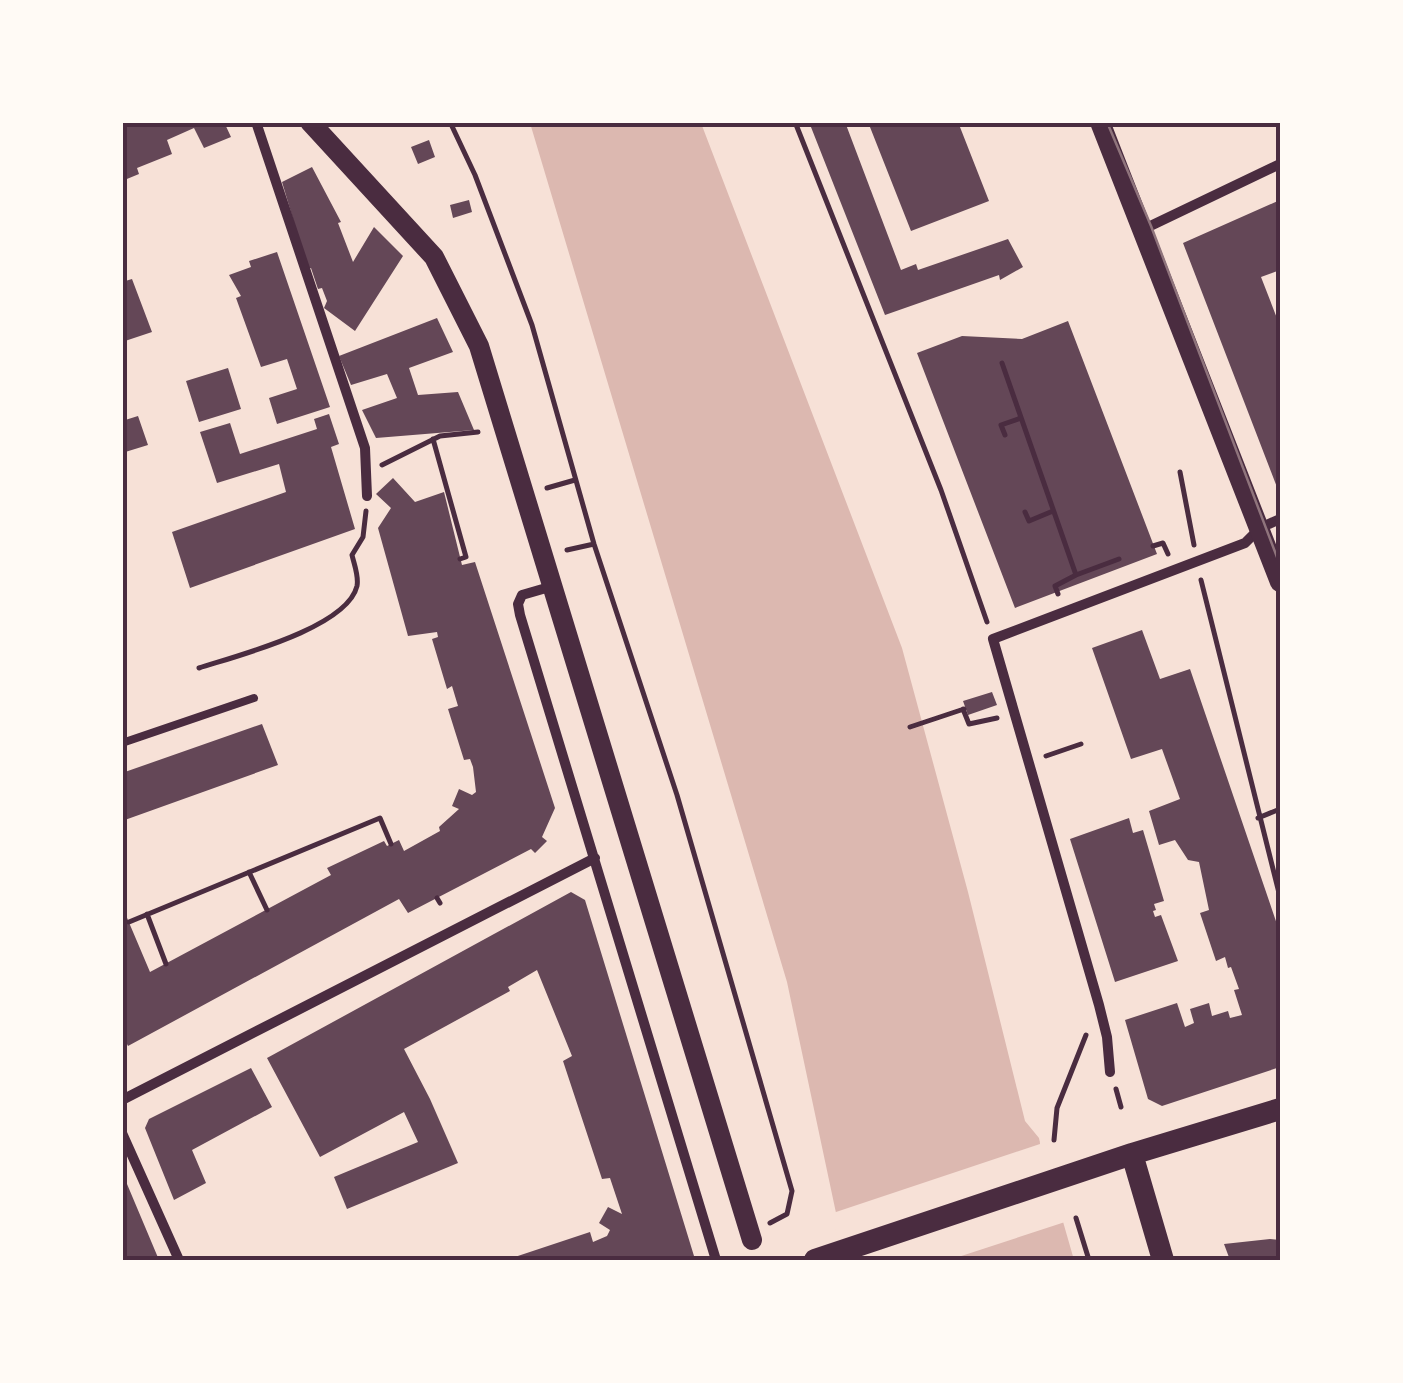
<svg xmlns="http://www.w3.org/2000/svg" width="1403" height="1383" font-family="'Alegreya Sans',sans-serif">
  <rect width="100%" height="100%" fill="#f7e1d7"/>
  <!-- water -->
  <path fill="#dcb8b0" d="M530 123H701L902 648 968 892 1025 1121 1039 1138 1074 1260H846L787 982Z"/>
  <!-- pier -->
  <path fill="#f7e1d7" d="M1039 1130 1044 1137 1079 1260 1065 1222 949 1260H841L833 1213 1040 1144Z"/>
  <!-- building -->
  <path fill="#644757" d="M122 122H224L231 137 204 148 194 128 167 140 172 154 137 168 139 174 122 181Z
    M809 122H845L901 270 916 264 918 270 1008 239 1023 267 1000 280 999 275 885 315Z
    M868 122H958L989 201 911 231Z
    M429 140 435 157 418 164 411 147Z
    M312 167 341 222 338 223 353 262 374 227 403 256 355 331 324 308 327 301 322 288 318 289 311 268 308 269 282 182Z
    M469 200 472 212 453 218 450 205Z
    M1280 200V270L1261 277 1280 326V495L1183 243Z
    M277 252 330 407 277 424 269 398 297 389 287 359 261 367 236 298 241 296 229 275 251 267 249 261Z
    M132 279 152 332 122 342V282Z
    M437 318 453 352 409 368 418 395 458 392 474 430 376 438 362 410 397 398 387 374 351 385 339 356Z
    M1068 321 1157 554 1015 608 917 353 962 336 1022 339Z
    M228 368 241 409 199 422 186 381Z
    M329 414 339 444 331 447 355 529 190 588 172 532 286 492 279 464 217 483 200 432 230 423 240 454 317 429 314 419Z
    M138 416 148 445 122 453V421Z
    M393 478 415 502 444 492 462 565 475 562 555 808 542 837 547 841 535 853 531 849 408 913 399 899 128 1046 122 1034V906L150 972 331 875 327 868 384 841 387 846 399 840 404 851 440 831 439 827 459 809 452 806 459 789 472 795 476 792 473 767 470 759 464 760 448 709 458 706 452 686 447 689 432 639 438 637 437 632 408 636 378 528 391 508 376 494Z
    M1142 630 1160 679 1190 669 1280 933V1067L1162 1106 1148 1099 1125 1020 1177 1003 1185 1027 1194 1023 1190 1009 1209 1003 1212 1016 1228 1011 1230 1018 1242 1015 1234 990 1239 989 1231 967 1228 968 1225 957 1216 961 1200 913 1209 910 1199 862 1188 860 1175 840 1159 845 1149 811 1180 799 1162 749 1131 759 1092 648Z
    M992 692 997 705 968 715 963 701Z
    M262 724 278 765 122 821V773Z
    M1129 818 1133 833 1143 830 1164 901 1154 904 1156 910 1153 911 1155 917 1161 915 1178 961 1115 982 1070 839Z
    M571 892 585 900 694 1256 690 1260H506L590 1232 593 1242 607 1236 610 1230 599 1223 608 1207 622 1214 610 1178 602 1179 563 1061 572 1056 537 970 508 987 510 991 404 1049 430 1099 458 1163 347 1209 334 1177 418 1142 404 1112 320 1157 267 1058Z
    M251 1068 272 1107 192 1150 206 1183 174 1200 145 1128 149 1119Z
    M127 1184 159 1260H122V1187Z
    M1270 1239 1280 1240V1260H1230L1224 1244Z"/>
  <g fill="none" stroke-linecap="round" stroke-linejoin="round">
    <!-- path -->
    <path stroke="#4a2c40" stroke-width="5" d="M450 122 475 175 532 325 594 544 677 795 792 1191 787 1214 770 1223
      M795 122 941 490 987 622
      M1002 363 1076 575 1055 586 1058 594
      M1005 435 1001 425 1021 418
      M433 439 466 557 460 559
      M382 465 440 436 478 432
      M1180 472 1194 545
      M547 488 575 480
      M1025 512 1029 521 1053 511
      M1153 546 1163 543 1168 554
      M567 550 594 544
      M1076 575 1119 559
      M1201 580 1280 897
      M199 668C236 656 347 628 357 586 359 576 354 564 352 555L363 537 366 511
      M963 709 969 724 997 718
      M910 727 964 709
      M1046 756 1081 744
      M1258 818 1280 809
      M249 872 267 910
      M437 898 440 903
      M147 914 166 964
      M129 922 380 818 391 844
      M1116 1089 1121 1107
      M1054 1140 1057 1108 1086 1035
      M1076 1218 1089 1260"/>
    <!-- service -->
    <path stroke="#4a2c40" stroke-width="8" d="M122 743 254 698"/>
    <!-- minor -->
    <path stroke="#4a2c40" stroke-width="10" d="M256 122 365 448 367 496
      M1144 229 1280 164
      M553 586 522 595 518 604 520 615 716 1260
      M1110 1072 1107 1037 1099 1005 993 639 1245 543 1260 528 1280 519
      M122 1100 595 858
      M122 1133 179 1260"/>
    <!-- secondary -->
    <path stroke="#4a2c40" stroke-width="20" d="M310 122 434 257 479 346 752 1240
      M1100 122 1280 582"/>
    <!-- primary -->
    <path stroke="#4a2c40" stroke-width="22" d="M1132 1154 1163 1260
      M815 1260 1132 1154 1280 1109"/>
    <!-- tram -->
    <path stroke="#8f747c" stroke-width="2.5" d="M1107 122 1151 226 1280 565"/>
  </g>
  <!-- border -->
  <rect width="1403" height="1383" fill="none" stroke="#fffaf5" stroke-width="250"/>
  <rect x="125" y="125" width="1153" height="1133" fill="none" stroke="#4a2c40" stroke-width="4"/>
</svg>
